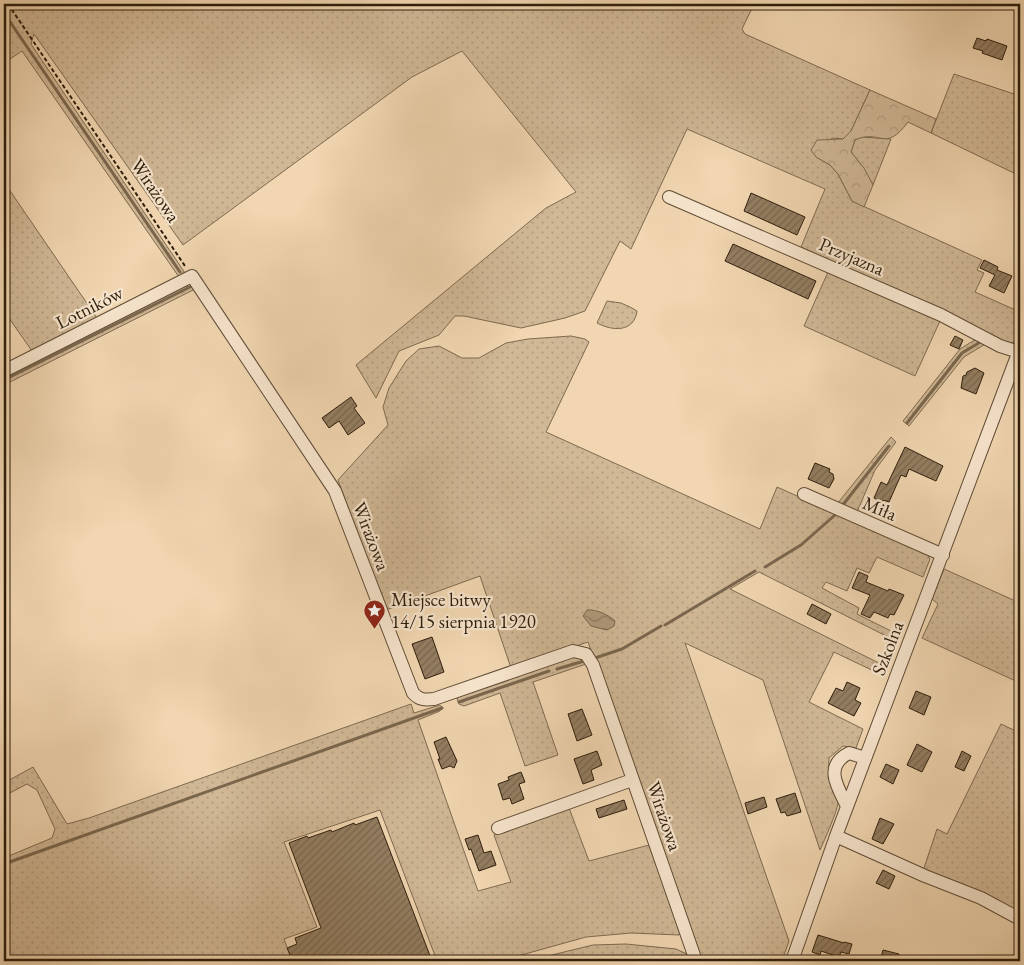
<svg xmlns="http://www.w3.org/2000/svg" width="1024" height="965" font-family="'EB Garamond',serif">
  <defs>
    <pattern id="grass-dots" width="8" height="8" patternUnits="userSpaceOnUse" patternTransform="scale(1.25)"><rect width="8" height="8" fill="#d0b795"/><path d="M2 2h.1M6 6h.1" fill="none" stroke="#b39d7f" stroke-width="1.8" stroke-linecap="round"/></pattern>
    <pattern id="forest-crowns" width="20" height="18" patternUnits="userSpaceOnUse" patternTransform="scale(1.25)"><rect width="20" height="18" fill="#d0b795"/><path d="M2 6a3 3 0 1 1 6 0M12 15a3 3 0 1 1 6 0" fill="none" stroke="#b39d7f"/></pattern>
    <pattern id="water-waves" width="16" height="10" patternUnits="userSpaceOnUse" patternTransform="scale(1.25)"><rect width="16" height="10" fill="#ae9779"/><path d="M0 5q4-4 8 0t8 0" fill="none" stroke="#8e7b61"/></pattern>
    <pattern id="building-hatch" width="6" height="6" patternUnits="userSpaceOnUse" patternTransform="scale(1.25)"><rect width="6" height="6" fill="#937d61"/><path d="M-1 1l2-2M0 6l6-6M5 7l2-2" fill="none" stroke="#78664e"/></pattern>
  </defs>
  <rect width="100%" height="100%" fill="#f1d6b1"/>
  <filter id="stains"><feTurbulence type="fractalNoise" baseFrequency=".004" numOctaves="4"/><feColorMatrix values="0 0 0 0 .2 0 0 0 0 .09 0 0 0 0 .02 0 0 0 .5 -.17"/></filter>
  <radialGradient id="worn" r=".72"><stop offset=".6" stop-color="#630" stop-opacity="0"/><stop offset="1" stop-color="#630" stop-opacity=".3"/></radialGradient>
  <!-- grass -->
  <path fill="url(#grass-dots)" stroke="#7e6a50" d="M4 4H754L742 29 745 34 870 90 851 131 843 139 832 138 816 157 830 165 838 174 852 201 982 260 977 270 984 273 975 292 1020 312V326L1013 345 801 247 825 189 687 129 631 249 620 241 585 311 565 318 521 328 464 316H455L439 335 399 351 376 398 356 365 546 208 576 192 462 51 412 77 183 245 34 34 31 44 185 273 179 277 22 51 4 63Z
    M954 74 1020 96V176L931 133Z
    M862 137 891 139 873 185 863 168 851 152 855 140Z
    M4 182 97 318 32 351 4 311Z
    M828 272 940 321 915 376 804 326Z
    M186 286 192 287 195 289 4 385V375Z
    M607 301 621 303 630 307 637 311C634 333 612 331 597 323Z
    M571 336 585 339 589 342 546 432 760 529 777 487 927 554 930 559 923 577 877 557 869 573 857 568 847 591 826 582 822 588 859 608 857 614 901 636 898 642 759 572 730 589 885 666 882 675 834 652 809 702 863 729 856 748 843 746 829 758C827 774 835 786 838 801 839 808 824 841 820 850L763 680 685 643 789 941 782 961H700L588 642 511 668 480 576 386 610 338 480 388 425 383 407 389 388 406 361 419 349 439 346 462 358H479L506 343 528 339Z
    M978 338 987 343 964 357 909 426 903 421 960 349Z
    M891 437 896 442 875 470 857 512 837 504Z
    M944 569 1020 603V683L922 638 938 604 932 599Z
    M576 656H581L586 664 533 682 558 755 525 766 500 693 464 706 459 704 456 696Z
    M411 704 414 713 440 705 442 707 440 711 418 720 478 891 511 882 494 835 569 808 589 861 649 845 680 930 679 935 631 933 586 937 500 961H437L380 810 284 842 317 927 284 939 292 961H4V858L52 838 55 829 37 790 27 784 4 796V783L33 767 67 824 89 818Z
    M1001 724 1020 733V913L923 871 937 829 947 834Z
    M626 944 676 949 689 955 672 961H527L593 945Z"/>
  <!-- forest -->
  <path fill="url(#forest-crowns)" stroke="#7e6a50" d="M870 90 936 119 931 133 908 122C884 154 881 128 855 140L851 152 864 168 873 185 864 207 852 201 838 174 830 165 816 157 811 150 817 140 843 139 851 131Z"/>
  <!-- water -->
  <path fill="url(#water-waves)" stroke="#7a664d" d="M587 610C596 609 609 615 615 621L614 626 607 630 591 626 583 616Z"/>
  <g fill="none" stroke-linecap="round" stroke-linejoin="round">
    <!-- stream -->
    <path stroke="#7a664d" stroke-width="3" d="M4 13 180 272
      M4 380 190 287
      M907 423 962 353 982 341
      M842 506 889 446
      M765 567 801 545 835 515
      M665 625 755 571
      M595 658 622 649 661 626
      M557 669 584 661
      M459 702 549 671
      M4 864 442 708"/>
  </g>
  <!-- building -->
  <path fill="url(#building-hatch)" stroke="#2d1d0b" d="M977 38 986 41 987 39 1007 46 1002 60 982 53 983 51 973 48Z
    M751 193 805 217 797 235 744 211Z
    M733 244 816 281 808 299 725 261Z
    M984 260 998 267 997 270 1012 276 1004 293 989 286 995 275 980 268Z
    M955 336 963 340 959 349 950 345Z
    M975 368 984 373 976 394 961 388 963 376 966 375 967 372Z
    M351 397 357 406 354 408 365 423 348 435 339 421 329 428 322 418Z
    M905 447 943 466 936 481 909 469 906 477 901 475 889 502 883 500 882 502 874 498 881 482 887 485Z
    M815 463 830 469 829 472 833 474 834 479 829 488 808 479Z
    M859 572 868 576 866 582 888 591 889 589 904 595 894 615 890 614 888 618 874 612 870 618 861 614 870 595 852 588Z
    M812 604 831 614 826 624 807 614Z
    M432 637 444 672 425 679 412 644Z
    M847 682 860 688 855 700 861 703 854 716 828 703 836 688 843 691Z
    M916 691 931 697 924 715 909 708Z
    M582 709 592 735 577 741 568 714Z
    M446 737 457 761 454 768 450 766 442 769 438 759H440L434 742Z
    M917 744 932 752 922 772 907 765Z
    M597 751 602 765 591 770 594 780 583 784 574 759Z
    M962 751 971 756 964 771 955 767Z
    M886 764 899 770 893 784 880 777Z
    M521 772 525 782 519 784 524 799 512 804 510 798 503 800 498 784 509 780 508 777Z
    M795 793 801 812 787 816 785 812 781 813 776 799Z
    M764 797 767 807 748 814 745 803Z
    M624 800 627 809 599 818 596 809Z
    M377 817 432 961H293L287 948 297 944 295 938 321 928 289 843 307 836 308 838 331 830 332 832 354 823 355 825Z
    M880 818 894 824 883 844 872 839Z
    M478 835 484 853 491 851 496 865 479 871 471 849 469 850 465 839Z
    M883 870 895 876 889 889 876 883Z
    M818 935 844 943V942L852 944 849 954 841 952 839 957 821 951 820 955 812 952Z
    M883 950 899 954 897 961H880Z"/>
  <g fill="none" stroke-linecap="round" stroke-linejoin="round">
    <defs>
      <path id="minor" d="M669 197 941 315 1000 346 1019 352
        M4 371 192 276 335 491 413 693C419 700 425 700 434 699L573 651 586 654 593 665 696 961
        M804 494 943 555
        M847 806C838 788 823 766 849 753L865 758
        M498 828 632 780
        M836 836 925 876 981 898 1020 919
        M792 961 836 836 1020 348"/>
    </defs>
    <!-- minor casing -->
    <use href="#minor" stroke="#5e4b34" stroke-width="14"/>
    <!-- path -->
    <path stroke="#2d1d0b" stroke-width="2" stroke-dasharray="4 2.5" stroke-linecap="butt" d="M8 4 185 266"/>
    <!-- minor -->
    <use href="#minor" stroke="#f6e4cc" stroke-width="12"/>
  </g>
  <!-- icons -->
  <defs>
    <symbol id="sight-pin" viewBox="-11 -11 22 30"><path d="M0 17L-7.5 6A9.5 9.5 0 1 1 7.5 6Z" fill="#8f2418" stroke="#f6e4cc"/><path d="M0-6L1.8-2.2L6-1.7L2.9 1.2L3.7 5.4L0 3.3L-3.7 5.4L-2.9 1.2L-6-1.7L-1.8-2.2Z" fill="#fff"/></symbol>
  </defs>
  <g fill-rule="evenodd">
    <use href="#sight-pin" x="362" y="598" width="25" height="34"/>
  </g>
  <g text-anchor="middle" stroke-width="4.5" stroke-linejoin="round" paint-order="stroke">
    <!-- street labels -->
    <g font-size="19" fill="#2d1d0b" stroke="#f6e4cc">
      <text transform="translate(156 190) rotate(56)" y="7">Wirażowa</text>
      <text transform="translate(852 256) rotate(23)" y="7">Przyjazna</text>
      <text transform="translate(89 307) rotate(-27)" y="7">Lotników</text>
      <text transform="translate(880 508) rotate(23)" y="7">Miła</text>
      <text transform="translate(372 536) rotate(69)" y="7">Wirażowa</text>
      <text transform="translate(887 648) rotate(-69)" y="7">Szkolna</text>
      <text transform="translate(665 816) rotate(71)" y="7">Wirażowa</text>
    </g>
    <!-- poi labels -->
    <g font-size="19" fill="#2d1d0b" stroke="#f6e4cc" text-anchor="start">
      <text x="391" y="606">Miejsce bitwy<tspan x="391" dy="22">14/15 sierpnia 1920</tspan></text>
    </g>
  </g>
  <!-- margin -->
  <rect width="1024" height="965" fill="none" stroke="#f1d6b1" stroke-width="20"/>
  <rect x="5" y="5" width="1014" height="955" fill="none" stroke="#2d1d0b" stroke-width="2.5"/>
  <rect x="10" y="10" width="1004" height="945" fill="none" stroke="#2d1d0b"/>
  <rect width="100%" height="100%" filter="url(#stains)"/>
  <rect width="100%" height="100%" fill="url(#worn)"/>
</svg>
